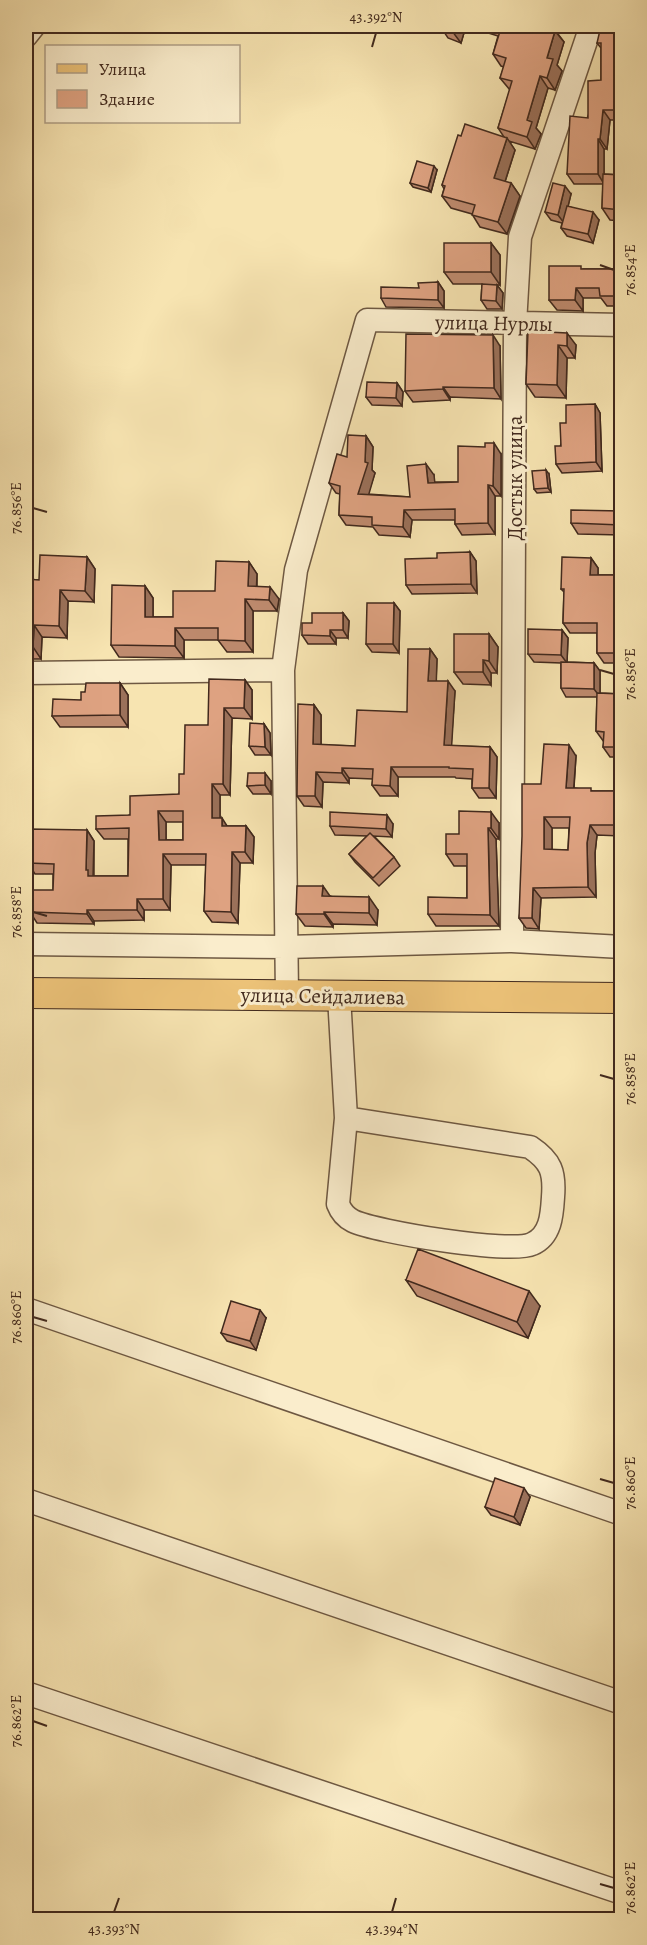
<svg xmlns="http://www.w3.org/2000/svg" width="647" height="1945" font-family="Alegreya,serif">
  <rect width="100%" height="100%" fill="#f7e4b1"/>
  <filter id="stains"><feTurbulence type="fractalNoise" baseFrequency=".00333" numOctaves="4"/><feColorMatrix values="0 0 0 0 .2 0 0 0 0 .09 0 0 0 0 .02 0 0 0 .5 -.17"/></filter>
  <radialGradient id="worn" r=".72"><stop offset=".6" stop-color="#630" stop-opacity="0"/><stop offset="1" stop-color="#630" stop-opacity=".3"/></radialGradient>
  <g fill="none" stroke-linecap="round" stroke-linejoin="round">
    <defs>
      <path id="minor" d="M26 36 34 26
        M26 673 283 670
        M512 941 515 324 520 237 591 26
        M26 944 286 947 512 941 622 947
        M287 995 283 670 296 570 367 320 622 325
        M339 996 346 1118 338 1204C341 1212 345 1217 353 1221 376 1232 511 1254 532 1244 551 1236 552 1214 553 1197 555 1172 551 1161 530 1147L346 1118
        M26 1309 622 1514
        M26 1500 622 1703
        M26 1693 622 1893"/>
      <path id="major" d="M26 993 622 998"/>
    </defs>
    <!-- minor casing -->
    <use href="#minor" stroke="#6e5842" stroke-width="25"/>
    <!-- major casing -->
    <use href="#major" stroke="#41291d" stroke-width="32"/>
    <!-- minor -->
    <use href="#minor" stroke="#faedcc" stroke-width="22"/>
    <!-- major -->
    <use href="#major" stroke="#ecc278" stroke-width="30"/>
  </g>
  <!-- wall -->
  <path fill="#bf8b6f" stroke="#41291d" stroke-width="1.5" fill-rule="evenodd" d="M440 26H556L555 30 564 42 557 65 562 71 555 90 548 88 536 128 541 134 535 149 509 141 515 150 505 182 511 183 520 196 507 234 480 227 472 214 451 208 442 196 444 189 442 185 461 136 504 137 498 128 510 90 500 78 504 67 501 66 493 54 498 36 466 26 461 43 448 38Z
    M621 26V120H610L607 149H604V174L621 175V221L610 220 602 208 603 184H574L567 174 601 80V48L597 43 611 31Z
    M437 170 431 192 413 187 410 183Z
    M571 194 568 206 599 220 593 243 567 236 561 228 562 223 551 220 545 212Z
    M491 243 500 255V285H497L503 293 502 309H487L481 300 482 284H453L444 272Z
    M583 269H621V306H607L601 298H583V311L557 310 549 300Z
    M438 282 444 291V308L386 307 381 298 419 288Z
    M528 331 576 345 575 358H567L566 398 535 397 526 384Z
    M500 346 501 399 450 397V400L413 402 405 391Z
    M621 376V407L615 399Z
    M397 383 403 392 402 406 372 405 366 397Z
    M595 404 600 413 602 471 562 473 556 464 566 423Z
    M366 436 373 447 372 470 375 473 368 494 410 497 434 475V482H458L501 454V496H495V534L462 535 455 524V520H412L410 537 379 535 373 527 346 525 339 515 340 494 336 493 329 483 347 457Z
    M549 474 551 492 537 493 534 489Z
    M621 511V535L578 534 571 523Z
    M470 552 476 561 477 593 412 594 406 585 437 558Z
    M87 557 95 569 94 602 68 601 67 638 42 637 41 659H26V579L39 580Z
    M621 557V663H604L597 653V633H570L563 623 564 592 561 589 591 558 598 568V575H620Z
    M249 562 257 574V587L279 599 277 611H253V652H227L218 640H184V658L119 657 111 645 145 586 153 598V617H173L215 591Z
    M394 603 400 611 399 653 372 652 366 644Z
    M343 613 349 621 348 638H336V644H308L302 635 312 623Z
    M562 630 568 638 567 662 594 663 600 671V693L621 694V757H610L603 747 604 742 596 731 597 697H566L561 688V663L534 662 528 654Z
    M489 634 498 647 497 673H491V685L463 684 454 672Z
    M430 649 437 659 436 681 455 691 451 746 490 747 497 757 496 798H479L472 788V779L456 778 455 777H398V796H380L372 785 373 779 349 778V783L323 782 322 807 304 806 297 796 314 705 321 715V745L355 746 407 712Z
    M245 680 252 690V719L232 718 230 795H220V818L227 826H246L254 837 253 863H240L238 923 212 922 204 911 206 865H171L170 910H144V920L94 921V924L37 923 30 912 53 890V874H35L28 863 87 830 94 841V876H128V839H104L96 829 179 794 184 774 208 725ZM166 822H183V840H166Z
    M120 683 128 695V727H60L52 716 81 700 85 692Z
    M264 724 270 733 271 755H255L249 746Z
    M576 756 574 788 593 791H621V836L597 835 595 853 596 897 541 898 539 929 526 928 519 918 541 784ZM552 828H569L568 850H552Z
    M271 781V794H253L247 786Z
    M499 823V839H496L499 926H436L428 914 467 898V866H454L446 854 459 834Z
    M393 824 392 837 374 836 394 857 400 866 379 886 355 862 349 854 367 836 335 835 330 826Z
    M621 858V899L615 891Z
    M330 896 378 910 377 925 333 924V927L305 926 296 914Z
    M406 1280 540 1306 528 1338 417 1296Z
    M266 1318 256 1350 227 1341 221 1333Z
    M530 1497 520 1525 491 1515 485 1507Z"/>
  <!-- shaded-wall -->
  <path fill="#9b715a" stroke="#41291d" stroke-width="1.5" d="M454 26H466L461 43 452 31Z
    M544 26H556L552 39 544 27Z
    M555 31 564 42 557 65 562 71 555 90 547 78V58Z
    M540 76 548 88 536 128 541 134 535 149 527 137V120Z
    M603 110 610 120 607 149 600 139Z
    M507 138 515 150 502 191 494 178Z
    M598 139 604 149V184L598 174Z
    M434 166 437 170 431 192 428 188Z
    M511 183 520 196 507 234 498 222Z
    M565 186 571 194 564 223 558 215Z
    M593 212 599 220 593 243 588 234Z
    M491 243 500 255V285L491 272Z
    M438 282 444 291V308L438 300Z
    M497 285 503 293 502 309 496 301Z
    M576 288 583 298V311L575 300Z
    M567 333 576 345 575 358 567 346Z
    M493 335 500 346 501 399 494 388Z
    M558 345 567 358 566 398 557 385Z
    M397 383 403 392 402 406 396 398Z
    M443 387 450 397V400L443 389Z
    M595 404 600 413 602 471 596 462Z
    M366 436 373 447 372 470 375 473 366 504 358 494 365 462Z
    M494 443 501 454V496L493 486Z
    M426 464 434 475 436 493 428 483Z
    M546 470 549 474 551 492 548 488Z
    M488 485 495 496V534L488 523Z
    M404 510 412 520 410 537 403 527Z
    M470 552 476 561 477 593 471 584Z
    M87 557 95 569 94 602 85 591Z
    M591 558 598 568V585L590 575Z
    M249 562 257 574 256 598 248 586Z
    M145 586 153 598V629L145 617Z
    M270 587 279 599 277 611 269 600Z
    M60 590 68 601 67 638 59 626Z
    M245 599 253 611V652L245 641Z
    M394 603 400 611 399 653 393 644Z
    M343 613 349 621 348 638 343 630Z
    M34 625 42 637 41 659 33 647Z
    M175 628 184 640V658L175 646Z
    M330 630 336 638V644L330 636Z
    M562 630 568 638 567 663 561 655Z
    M489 634 498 647 497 673 489 661Z
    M430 649 437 659 436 691 428 681Z
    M483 660 491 673V685L483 672Z
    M594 663 600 671V697L594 689Z
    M245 680 252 690V719L244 708Z
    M448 681 455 691 451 756 444 745Z
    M120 683 128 695V727L120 715Z
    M314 705 321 715V755L313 744Z
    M224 708 232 718 230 795 223 784Z
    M264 724 270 733 271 755 265 747Z
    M569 745 576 756 573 798 566 788Z
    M490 747 497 757 496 798 489 788Z
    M391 767 398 777V796L390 786Z
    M342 768 349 778V783L342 773Z
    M316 772 323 782 322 807 315 796Z
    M265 773 271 781V794L265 785Z
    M212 784 220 795V828L212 818Z
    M158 811 166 822V851L159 840Z
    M491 812 499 823V839L491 828Z
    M387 815 393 824 392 837 386 829Z
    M544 817 552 828V860L544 849Z
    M222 818 229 829 222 826Z
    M590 825 597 835 595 853 596 897 588 887 587 843Z
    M246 826 254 837 253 863 245 852Z
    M488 828 496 839 499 926 490 915Z
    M87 830 94 841 93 878 88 876 86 870Z
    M232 852 240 863 238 923 231 912Z
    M163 854 171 865 170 910 163 899Z
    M323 886 332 899 322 896Z
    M533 888 541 898 539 929 532 918Z
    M369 897 378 910 377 925 369 913Z
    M137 899 144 910V920L137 910Z
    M87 910 94 921V924L87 914Z
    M324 912 333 924V927L324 914Z
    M529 1291 540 1306 528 1338 517 1322Z
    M260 1310 266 1318 256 1350 250 1341Z
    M524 1488 530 1497 520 1525 514 1517Z"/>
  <!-- building -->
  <path fill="#dea281" stroke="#41291d" stroke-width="1.5" fill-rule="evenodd" d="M440 26H454L452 31Z
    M495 26H544V27L555 31 547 58 553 59 547 78 540 76 527 120 532 122 527 137 498 128 512 81 500 78 506 58 493 54 501 28Z
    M612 26H621V110H603L600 139H598V174H567L570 116 588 118V81L601 80V43H597L600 30 611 31Z
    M465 124 507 138 494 178 511 183 498 222 472 215 475 205 442 196 445 186 442 185 458 135 461 136Z
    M417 161 434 166 428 188 410 183Z
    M603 174 621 175V210L602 208Z
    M553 183 565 186 558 215 545 212Z
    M567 206 593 212 588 234 561 228Z
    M444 243H491V272H444Z
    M549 266H581V269H621V296H600L599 288H576L575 300H549Z
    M438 282V300L381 298V287L419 288 418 283Z
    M482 284 497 285 496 301 481 300Z
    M528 331 567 333V346L558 345 557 385 526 384Z
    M406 334 493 335 494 388 443 387V389L405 391Z
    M614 376H621V398L615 399Z
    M367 382 397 383 396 398 366 397Z
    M595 404 596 462 556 464 555 446H561L560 423H566V405Z
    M348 435 366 436 365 462 368 463 358 494 410 497 407 466 426 464 428 483 458 482V446L485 447V443H494L493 486 488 485V523L455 524V509L404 510 403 527 372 525V517L339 515 340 486 329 483 337 454 347 457Z
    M546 470 548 488 534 489 532 471Z
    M571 510 621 511V525L571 523Z
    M470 552 471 584 406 585 405 559 437 558V553Z
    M40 555 87 557 85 591 60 590 59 626 34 625 33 647H26V579L39 580Z
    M562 557 591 558 590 575H620V557H621V653H597V623H563L564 589H561Z
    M216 561 249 562 248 586 270 587 269 600 245 599V641L218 640V628H175V646L111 645 112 585 145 586V617H173V591H215Z
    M367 603H394L393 644H366Z
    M312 613H343V630H330V636L302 635V623H312Z
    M528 629 562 630 561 655 528 654Z
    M454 634H489V661L483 660V672H454Z
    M408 649H430L428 681H448L444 745 490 747 489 788H472L473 769 449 768V767H391L390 786 372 785 373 769 342 768V773L316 772 315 796H297L298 704 314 705 313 744 355 746 357 710 407 712Z
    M561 662 594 663V689L561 688Z
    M209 679 245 680 244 708H224L223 784H212V818H222V826H246L245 852H232L231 912 204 911 206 854H163V899H137V910H87V914L30 912V890H53L54 864 28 863 29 829 87 830 86 870H88V876H128L129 828 96 829V816L130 815V796L179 794V774H184L185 725H208ZM158 811H183V840H159Z
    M86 683H120V715L52 716 53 699 81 700V692H85Z
    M597 693 621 694V747H603L604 732 596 731Z
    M250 723 264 724 265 747 249 746Z
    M544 744 569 745 566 788H591V791H621V825H590L587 843 588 887 533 888 532 918H519L522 836V784H541ZM544 817H570L568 850 544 849Z
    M248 773H265V785L247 786Z
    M459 811 491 812V828H488L490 915 428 914V897L467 898V854H446V834H459Z
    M330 812 387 815 386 829 330 826Z
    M370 833 394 857 373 878 349 854Z
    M616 858H621V891H615Z
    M297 886H323L322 896 369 897V913L324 912V914H296Z
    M418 1249 529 1291 517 1322 406 1280Z
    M231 1301 260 1310 250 1341 221 1333Z
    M495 1478 524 1488 514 1517 485 1507Z"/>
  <!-- ticks -->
  <path fill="none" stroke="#41291d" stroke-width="2" d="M372 47 376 33M600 265 614 270M33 508 47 512M600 670 614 674M33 912 47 916M600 1075 614 1079M33 1317 47 1321M600 1479 614 1483M33 1721 47 1726M600 1884 614 1888M114 1912 119 1898M392 1912 396 1898"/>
  <g text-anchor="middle" stroke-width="6" stroke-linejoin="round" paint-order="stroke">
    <!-- street labels -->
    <g font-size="21" fill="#41291d" stroke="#faedcc">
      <text transform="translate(494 323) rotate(1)" y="7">улица Нурлы</text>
      <text transform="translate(515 478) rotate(-90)" y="7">Достык улица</text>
      <text transform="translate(323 996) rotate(1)" y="7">улица Сейдалиева</text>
    </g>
  </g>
  <!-- margin -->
  <rect width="647" height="1945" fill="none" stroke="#f7e4b1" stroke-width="66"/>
  <!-- legend -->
  <rect x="45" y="45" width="195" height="78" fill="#faedcc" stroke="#b09f86" stroke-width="1.5"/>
  <rect x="57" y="64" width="30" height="9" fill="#ecc278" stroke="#b09f86" stroke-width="1.5"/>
  <text x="99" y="75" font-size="18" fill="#41291d">Улица</text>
  <rect x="57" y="90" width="30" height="18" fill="#dea281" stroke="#b09f86" stroke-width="1.5"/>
  <text x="99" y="105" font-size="18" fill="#41291d">Здание</text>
  <rect x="33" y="33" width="581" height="1879" fill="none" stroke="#41291d" stroke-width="2"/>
  <g font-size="15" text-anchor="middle" fill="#41291d">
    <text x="376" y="22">43.392°N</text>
    <text transform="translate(630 270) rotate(-90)" y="5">76.854°E</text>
    <text transform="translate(16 508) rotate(-90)" y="5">76.856°E</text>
    <text transform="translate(630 674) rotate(-90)" y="5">76.856°E</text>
    <text transform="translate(16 912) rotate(-90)" y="5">76.858°E</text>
    <text transform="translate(630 1079) rotate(-90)" y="5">76.858°E</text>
    <text transform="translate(16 1317) rotate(-90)" y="5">76.860°E</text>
    <text transform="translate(630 1483) rotate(-90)" y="5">76.860°E</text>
    <text transform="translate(16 1721) rotate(-90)" y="5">76.862°E</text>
    <text transform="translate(630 1888) rotate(-90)" y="5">76.862°E</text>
    <text x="114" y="1934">43.393°N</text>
    <text x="392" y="1934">43.394°N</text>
  </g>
  <rect width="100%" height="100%" filter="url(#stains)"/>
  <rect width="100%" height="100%" fill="url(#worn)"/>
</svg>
